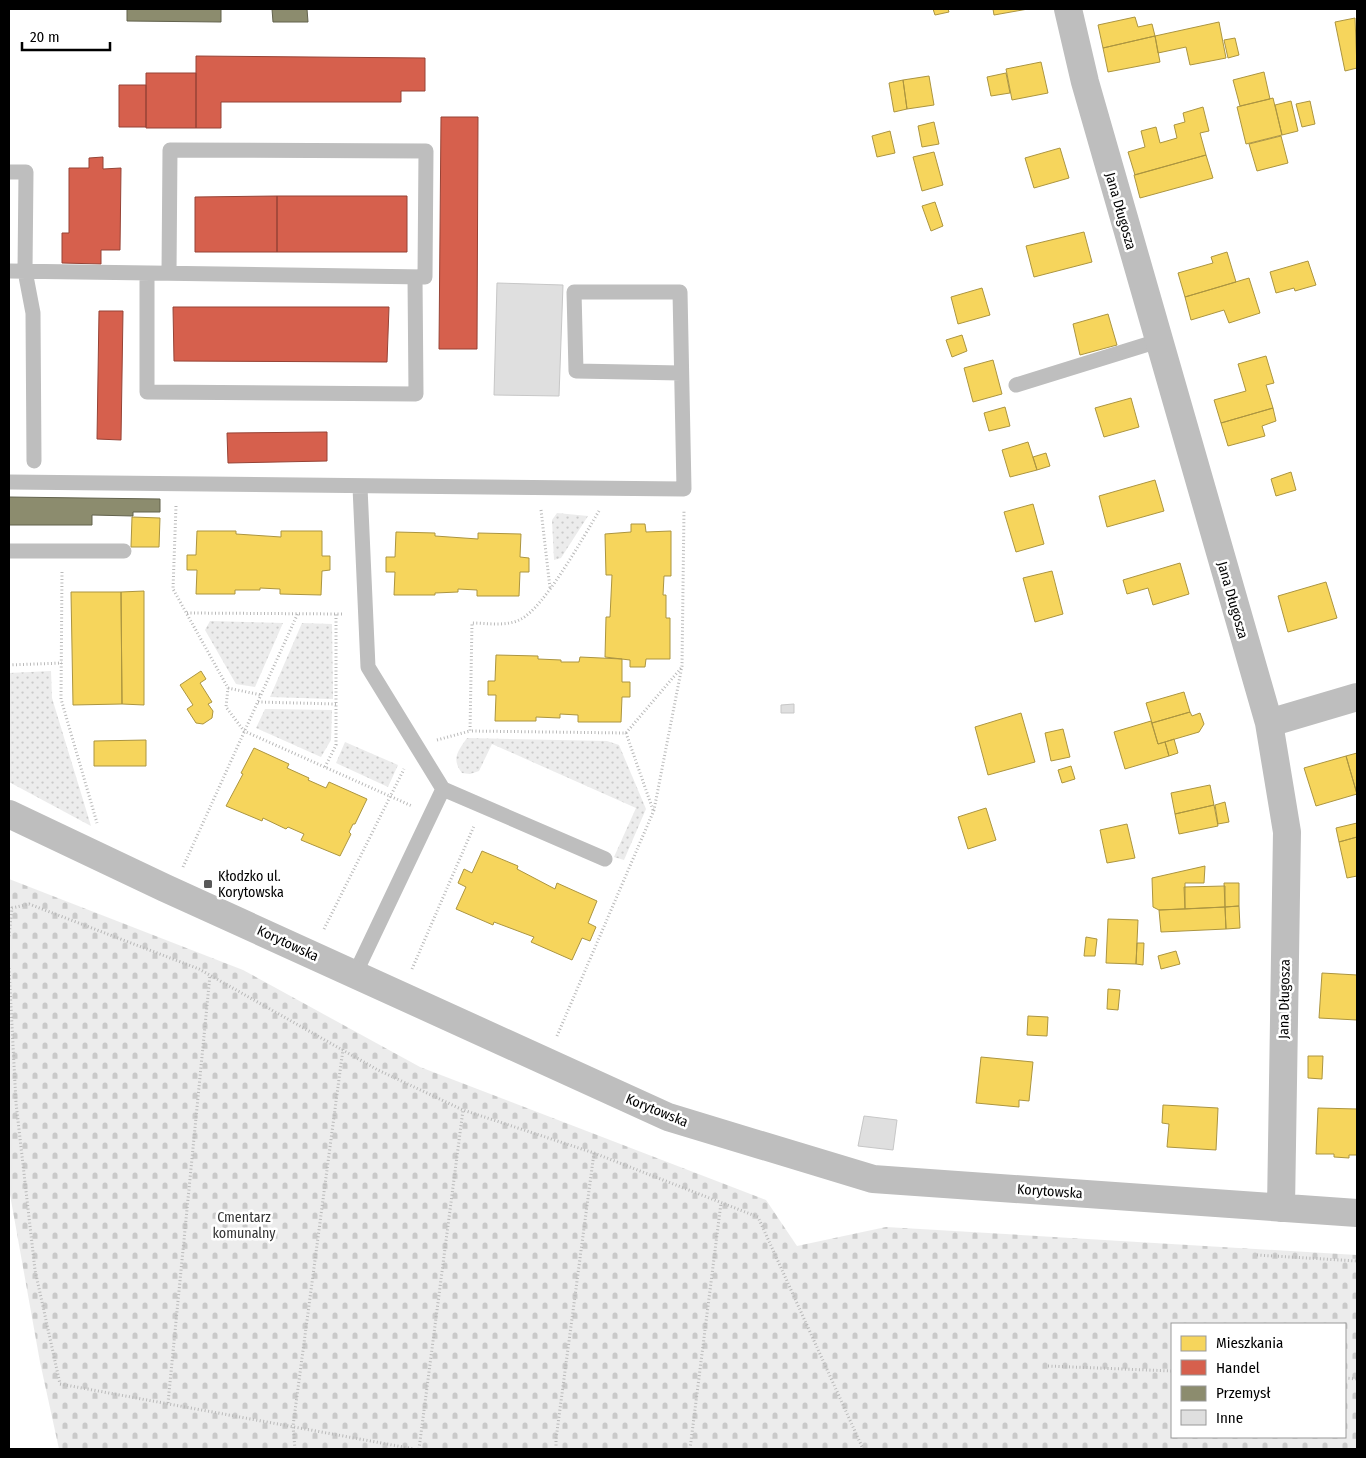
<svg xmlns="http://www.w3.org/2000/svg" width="1366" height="1458" font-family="'Fira Sans Condensed',sans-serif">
  <defs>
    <pattern id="grass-dots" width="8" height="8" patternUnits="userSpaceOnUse" patternTransform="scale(1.25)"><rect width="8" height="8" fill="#ececec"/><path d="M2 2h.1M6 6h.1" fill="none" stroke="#c9c9c9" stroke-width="1.8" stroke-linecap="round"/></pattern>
    <pattern id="cemetery-stones" width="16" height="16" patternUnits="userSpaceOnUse" patternTransform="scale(1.25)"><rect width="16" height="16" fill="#ececec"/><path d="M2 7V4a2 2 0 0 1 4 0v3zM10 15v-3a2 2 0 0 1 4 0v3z" fill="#c9c9c9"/></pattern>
  </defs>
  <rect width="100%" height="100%" fill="#fff"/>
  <!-- grass -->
  <path fill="url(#grass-dots)" d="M557 513 588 516 561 558 554 560 552 520Z
    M210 621 283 623 255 687 236 684 205 630Z
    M302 623 332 624 333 699 270 697Z
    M51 671 52 698 91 826 9 782V673Z
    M265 709 332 710 331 740 321 757 256 728Z
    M467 738 607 741 619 745 646 809 624 860 614 857 636 808 492 744 479 771 470 774 462 773C451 759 458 751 467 738Z
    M345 742 398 765 388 787 336 763Z"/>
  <!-- cemetery -->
  <path fill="url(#cemetery-stones)" fill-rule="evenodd" d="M9 879 243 970 420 1067 766 1200 797 1246 886 1227 1357 1255V1449H59L40 1362 9 1189ZM1172 1324H1345V1437H1172Z"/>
  <!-- homes -->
  <path fill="#f6d55c" stroke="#ac9540" d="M933 9H948L949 12 935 15Z
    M993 9H1028L994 15Z
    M1135 17 1138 27 1152 24 1155 36 1103 48 1098 25Z
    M1355 18 1357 68 1345 71 1335 22Z
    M1219 22 1226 58 1190 65 1186 47 1158 53 1155 36Z
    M1155 36 1160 62 1108 72 1103 48Z
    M1235 38 1239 55 1228 58 1224 40Z
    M1041 62 1048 93 1012 100 1006 69Z
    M1264 72 1270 99 1240 106 1233 80Z
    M1006 73 1010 93 991 96 987 77Z
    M929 76 934 105 907 109 903 80Z
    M903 80 907 109 894 112 889 83Z
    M1273 98 1282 135 1246 144 1237 107Z
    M1291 101 1298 131 1282 135 1275 105Z
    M1310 101 1315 124 1302 127 1296 104Z
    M1203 107 1209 131 1200 133 1206 155 1135 175 1128 152 1145 147 1141 131 1156 127 1160 143 1177 138 1174 125 1185 122 1183 113Z
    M934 122 939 144 922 147 918 126Z
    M890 131 895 153 877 157 872 136Z
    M1281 136 1288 163 1257 171 1249 144Z
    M1060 148 1069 178 1034 188 1025 158Z
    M934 152 943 185 922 191 913 157Z
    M1206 155 1213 178 1140 198 1134 175Z
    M935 202 943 226 931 231 922 206Z
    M1084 232 1092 262 1034 277 1026 246Z
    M1227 252 1236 282 1185 297 1178 273 1213 263 1211 257Z
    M1308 261 1316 285 1295 291 1294 288 1276 293 1270 272Z
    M1249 278 1260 313 1229 323 1224 310 1191 320 1185 297Z
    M982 288 990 315 958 324 951 297Z
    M1108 314 1117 345 1080 355 1073 324Z
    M962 335 967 351 952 357 946 340Z
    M1266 356 1274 383 1266 385 1273 408 1221 423 1214 400 1246 391 1238 364Z
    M993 360 1002 394 973 402 964 368Z
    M1131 398 1139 427 1104 437 1095 408Z
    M1005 407 1010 426 989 431 984 413Z
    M1273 408 1276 421 1262 426 1265 436 1228 446 1221 423Z
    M1028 442 1037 470 1010 477 1002 450Z
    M1046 453 1050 466 1037 470 1033 457Z
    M1291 472 1296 490 1276 496 1271 479Z
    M1155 480 1164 511 1107 527 1099 496Z
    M1033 504 1044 544 1016 552 1004 512Z
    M132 517 160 518 159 547H131Z
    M631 524H645L646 532 671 531V576H664L663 595H666V618H670V659H646L645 667H630V660L605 657 606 617H610L612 575H606L605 534 631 532Z
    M197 531H236V534L281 537V531H322V556H330V570L322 571 321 595 280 594V589L260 588V590H235V594H196L197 570H187V555H196Z
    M396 532 435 533V536L478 539V533L521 534 520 557 529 558V572H520L519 596H477V590L458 589V592L435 593V595H394L395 572H386V557H395Z
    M1180 563 1189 594 1153 605 1148 588 1127 594 1123 580Z
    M1052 571 1063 614 1035 622 1023 578Z
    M1326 582 1337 618 1288 632 1278 596Z
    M144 591V705L122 704 121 592Z
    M71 592H121L122 704 73 705Z
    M496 655 538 656V659L561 660V662H579L580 657 622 659V682H630V697H622L621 722H578V715L560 714V718L536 717V721H495L496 695H488V681H495Z
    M201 671 206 679 200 683 212 702 208 704 213 711 212 718 203 724 196 723 187 709 193 705 180 685Z
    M1184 692 1190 712 1152 723 1146 703Z
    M1190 712 1192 716 1200 713 1204 724 1199 732 1158 744 1152 723Z
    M1021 713 1035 762 988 775 975 727Z
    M1151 721 1158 744 1165 742 1169 756 1125 769 1114 732Z
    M1063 729 1070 757 1051 761 1045 733Z
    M1174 739 1178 753 1169 756 1165 742Z
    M146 740V766H94V741Z
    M254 748 289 764 287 768 309 778 308 780 326 788 329 782 367 799 355 824H353L349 832 351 834 340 856 301 840 304 834 288 827 286 829 263 818 262 821 226 806 243 774 241 773Z
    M1357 753V794L1346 756Z
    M1346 756 1357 794 1316 806 1304 768Z
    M1071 766 1075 779 1062 783 1058 770Z
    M1210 785 1214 805 1175 814 1171 793Z
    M1225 802 1229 822 1218 824 1215 805Z
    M1214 805 1218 826 1179 834 1175 814Z
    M986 808 996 840 968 849 958 817Z
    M1357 823V837L1339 842 1336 828Z
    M1127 824 1135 858 1107 863 1100 830Z
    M1357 837V876L1347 878 1339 842Z
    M482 851 518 866 517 869 555 889 557 883 597 901 588 923 596 927 590 941 582 938 572 960 531 942 534 937 494 922 493 925 456 909 466 887 458 883 464 869 472 873Z
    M1205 866 1204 883H1185V909L1159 910 1153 907 1152 878Z
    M1224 883H1239V906L1225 907Z
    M1225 886V907L1185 909 1184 887Z
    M1239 906 1240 928 1226 929 1225 907Z
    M1225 907 1226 929 1161 932 1159 910Z
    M1108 919 1138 920 1136 964 1106 963Z
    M1086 937 1097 939 1095 956H1084Z
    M1137 943H1144L1143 965 1136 964Z
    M1176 951 1180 964 1161 969 1158 956Z
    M1322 973 1357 975V1020L1319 1018Z
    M1108 989 1120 990 1118 1010 1107 1009Z
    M1028 1016 1048 1017 1047 1036 1027 1035Z
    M1308 1056H1323L1322 1079 1308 1078Z
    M981 1057 1033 1062 1029 1101 1019 1100V1107L976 1103Z
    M1163 1105 1218 1108 1216 1150 1167 1147 1169 1124 1162 1123Z
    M1318 1108 1357 1109V1155H1349V1158L1334 1157V1154H1316Z"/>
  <!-- shops -->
  <path fill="#d6604d" stroke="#964336" d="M196 56 425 58V91H401V102H221V128H196Z
    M146 73H196V128H146Z
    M119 85H146V127H119Z
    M441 117H478L477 349H439Z
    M103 157V169L121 168 120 250H101V264L62 263V233H69V168H89V158Z
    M277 196H407V252H277Z
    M277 196V252H195V197Z
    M173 307H389L387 362 174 361Z
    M99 311H123L121 440 97 439Z
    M327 432V461L228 463 227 433Z"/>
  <!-- industry -->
  <path fill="#8c8c6e" stroke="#62624d" d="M127 9H221V22L127 21Z
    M272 9H307L308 22H273Z
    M9 497 160 499V512H133V516L92 515V525H9Z"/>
  <!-- building -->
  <path fill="#dfdfdf" stroke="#c7c7c7" d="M497 283 563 285 559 396 494 395Z
    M794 704V713H781V705Z
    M864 1116 897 1120 893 1150 858 1146Z"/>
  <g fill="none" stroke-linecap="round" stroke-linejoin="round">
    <!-- path -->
    <path stroke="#b9b9b9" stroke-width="3" stroke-dasharray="1 2.5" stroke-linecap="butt" d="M176 506 173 589 228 688 226 707 244 731 412 806
      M541 510 550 588
      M599 511C584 536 544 608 521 619 507 627 487 623 472 623L470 731 626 733 653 810
      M62 572 61 699 97 823
      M187 613 343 614
      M9 665 62 663
      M228 688 261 695
      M258 702 336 704
      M626 733 682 667
      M437 740 470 731
      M325 767 336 745V614
      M183 867 298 613
      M324 929 404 769
      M9 936 12 908 29 904 199 969 378 1070 463 1110 594 1153 758 1217 863 1449
      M9 968 16 1103 35 1270 60 1384 414 1449
      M412 969 474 826
      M557 1036 654 810 682 666 684 510
      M1257 1255 1357 1261
      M1048 1366 1172 1371
      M1345 1378 1357 1379
      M168 1403 210 975
      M295 1449 293 1426 343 1049
      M419 1449 463 1110
      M556 1449V1439L594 1153
      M690 1449 721 1203"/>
    <!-- service -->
    <path stroke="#bebebe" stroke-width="15" d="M9 172H26L25 271 33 313 34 461
      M9 271 425 277 426 151 170 150 169 273
      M147 273V392L416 394 415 277
      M1016 385 1158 341
      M9 482 684 489 680 292H574L576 371 681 373
      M360 487 368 667 443 789
      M9 551H124
      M355 974 443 789 605 859"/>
    <!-- minor -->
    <path stroke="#bebebe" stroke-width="28" d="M1068 9 1085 82 1269 723 1287 832 1281 1208
      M1269 723 1357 697
      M9 814 165 888 668 1117 873 1179 1357 1213"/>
  </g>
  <!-- markers -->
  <rect fill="#595959" stroke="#fff" stroke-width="2" x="203" y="879" width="10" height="10" rx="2.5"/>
  <g text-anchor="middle" stroke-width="5" stroke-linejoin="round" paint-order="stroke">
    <!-- street labels -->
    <g font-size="14" fill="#000" stroke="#fff">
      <text transform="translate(1121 211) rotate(74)" y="5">Jana Długosza</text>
      <text transform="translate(1233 600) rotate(74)" y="5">Jana Długosza</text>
      <text transform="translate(288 943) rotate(25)" y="5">Korytowska</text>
      <text transform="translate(1284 999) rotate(-89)" y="5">Jana Długosza</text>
      <text transform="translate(657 1110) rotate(22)" y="5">Korytowska</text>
      <text transform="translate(1050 1191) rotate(4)" y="5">Korytowska</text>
    </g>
    <!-- poi labels -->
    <g font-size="14" fill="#000" stroke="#fff" text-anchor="start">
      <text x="218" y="881">Kłodzko ul.<tspan x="218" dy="16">Korytowska</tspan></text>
    </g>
    <!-- park labels -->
    <g font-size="14" fill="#333" stroke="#fff">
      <text x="244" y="1222">Cmentarz<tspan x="244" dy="16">komunalny</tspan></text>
    </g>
  </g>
  <!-- border -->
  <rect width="1366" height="1458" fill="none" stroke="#000000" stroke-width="20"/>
  <!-- legend -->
  <rect x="1171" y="1323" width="175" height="115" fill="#ffffff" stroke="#999999"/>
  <rect x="1181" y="1336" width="25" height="15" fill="#f6d55c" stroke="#999999"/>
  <text x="1216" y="1348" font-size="15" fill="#000000">Mieszkania</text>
  <rect x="1181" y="1360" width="25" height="15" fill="#d6604d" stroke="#999999"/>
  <text x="1216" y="1373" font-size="15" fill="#000000">Handel</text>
  <rect x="1181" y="1386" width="25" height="15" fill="#8c8c6e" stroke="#999999"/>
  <text x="1216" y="1398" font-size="15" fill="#000000">Przemysł</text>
  <rect x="1181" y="1410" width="25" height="15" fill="#dfdfdf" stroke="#999999"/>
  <text x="1216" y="1423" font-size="15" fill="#000000">Inne</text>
  <!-- scale -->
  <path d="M22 42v8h88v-8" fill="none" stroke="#000000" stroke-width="2.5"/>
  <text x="30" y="42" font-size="15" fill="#000000" stroke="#ffffff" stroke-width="4" paint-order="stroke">20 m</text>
</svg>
